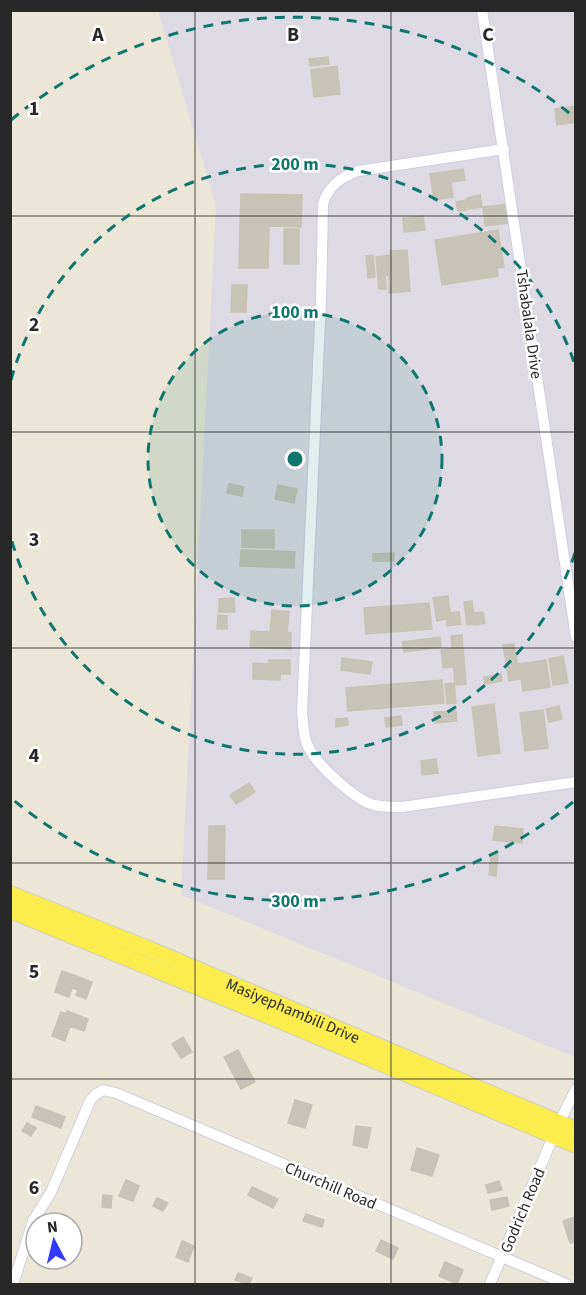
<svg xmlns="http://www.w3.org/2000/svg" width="586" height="1295" font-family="'Source Sans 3',sans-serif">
  <rect width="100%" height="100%" fill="#ece6d8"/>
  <!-- industrial -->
  <path fill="#dedae4" d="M158 11H575V1057L181 895 216 206Z"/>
  <!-- building -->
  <path fill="#c7c3b8" stroke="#c7c3b2" stroke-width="1.5" d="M328 57 329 64 310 66 309 59Z
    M337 66 340 94 314 97 311 70Z
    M576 106V122L557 125 555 109Z
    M463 169 465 180 451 182 453 197 434 200 430 174Z
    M241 194 302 195 301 227 269 226 268 268H239Z
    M480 195 482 207 469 209 467 198Z
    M466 200 467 210 458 211 456 202Z
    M509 204 511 223 485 226 483 207Z
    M423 216 425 230 404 232 403 218Z
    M284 229H299V264H284Z
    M498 230 504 267 497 268 498 276 442 285 435 240Z
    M407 250 410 291 389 293V275H385L386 289H379L376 257 391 255 390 251Z
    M373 255 375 277 368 278 366 256Z
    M232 285H247L246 312H231Z
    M229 484 244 487 242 496 227 493Z
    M278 485 297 489 294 503 275 499Z
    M242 530H274V548L242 547Z
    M241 550 295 552 294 568 240 566Z
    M394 553V561H373V554Z
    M448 596 450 612H445L446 619 437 621 433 598Z
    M234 598 235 612H219V599Z
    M472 601 475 624 467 625 464 602Z
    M429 603 432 629 366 634 364 608Z
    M272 610 289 612 287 632 291 633V649L250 647 251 631 270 632Z
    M459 612 461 624 447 626 446 613Z
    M483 612 485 623 476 625 475 613Z
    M218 615 227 616V629H217Z
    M462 635 466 684 455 685 451 636Z
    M440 637 441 647 404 652 402 642Z
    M514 644 520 679 509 681 503 645Z
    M451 649 452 667 443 668 441 650Z
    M563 656 568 683 553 685 549 659Z
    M342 658 372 662 370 674 341 670Z
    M269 660H290V674H280V680L253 679V663L269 664Z
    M546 660 550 687 523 691 519 664Z
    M501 674 502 681 485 684 484 677Z
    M442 680 444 703 348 711 346 688Z
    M454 683 456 703 447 704 445 684Z
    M494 704 500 753 478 756 472 707Z
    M559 706 562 719 549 722 546 709Z
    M543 710 548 748 525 751 520 713Z
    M456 711 457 721 435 723 434 712Z
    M401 716 402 725 386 727 385 718Z
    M347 718 348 725 336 727V719Z
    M436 759 438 773 422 775 421 761Z
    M249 783 255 792 236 804 230 795Z
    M209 826H225L224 879H208Z
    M495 826 523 829 522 843 493 840Z
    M491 853 498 854 496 876 489 875Z
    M62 971 92 982 86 999 76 995 78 990 72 988 69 997 55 992Z
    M67 1011 88 1019 84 1031 70 1026 65 1041 52 1036 61 1012 66 1014Z
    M183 1037 192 1052 181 1058 172 1044Z
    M238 1050 255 1082 241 1089 224 1057Z
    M295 1100 312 1105 305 1128 288 1123Z
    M36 1106 65 1117 61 1128 32 1117Z
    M27 1123 36 1128 31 1136 22 1131Z
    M356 1126 371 1128 367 1148 353 1145Z
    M417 1148 439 1155 432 1176 411 1170Z
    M126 1180 139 1186 133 1201 119 1196Z
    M499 1181 502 1190 488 1193 486 1185Z
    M252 1187 278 1199 273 1208 248 1195Z
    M103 1195 112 1196 111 1208 102 1207Z
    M507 1197 509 1206 492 1210 490 1200Z
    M157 1198 168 1203 163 1211 153 1206Z
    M306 1214 324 1220 322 1227 303 1221Z
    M574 1217 576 1242 570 1243 563 1221Z
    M381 1240 398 1248 393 1259 376 1251Z
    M182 1241 194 1246 188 1262 176 1257Z
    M445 1262 463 1270 457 1284 439 1276Z
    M238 1273 252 1278 249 1284 235 1280Z"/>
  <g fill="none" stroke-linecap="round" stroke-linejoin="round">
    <defs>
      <path id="minor" d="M482 10 576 637
        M504 149 358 171C341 177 328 186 323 204L321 300 302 712C303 722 303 734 307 744 314 763 355 800 374 805 383 807 393 807 402 807L576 782
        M14 1281 33 1221 51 1192 90 1101 95 1095 103 1090 116 1093 566 1284
        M490 1284 559 1123 576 1089"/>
      <g id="primary">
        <path id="s1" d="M10 894 151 950 576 1130"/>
        <path d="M10 910 284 1022 576 1145"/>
      </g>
    </defs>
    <!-- minor casing -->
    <use href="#minor" stroke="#cdcee3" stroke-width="12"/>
    <!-- primary casing -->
    <use href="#primary" stroke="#cbcbcb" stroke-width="18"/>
    <!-- minor -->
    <use href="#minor" stroke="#fff" stroke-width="10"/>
    <!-- primary -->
    <use href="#primary" stroke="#fced4e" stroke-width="16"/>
  </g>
  <!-- grid -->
  <path fill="none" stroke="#282828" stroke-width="1.5" stroke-opacity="0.55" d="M195 10V1284M391 10V1284M10 216H576M10 432H576M10 648H576M10 863H576M10 1079H576"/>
  <!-- distance rings -->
  <circle cx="295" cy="459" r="147" fill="#0f766e" fill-opacity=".12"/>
  <g fill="none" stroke="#0f766e" stroke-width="3" stroke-dasharray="10 8">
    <circle cx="295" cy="459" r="147"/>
    <path d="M575 553A295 295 0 0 1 11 538M11 380A295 295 0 0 1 575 365"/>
    <path d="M573 802A442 442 0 0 1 11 798M11 120A442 442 0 0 1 573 116"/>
  </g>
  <g text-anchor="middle" stroke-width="5" stroke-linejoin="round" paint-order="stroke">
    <!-- street labels -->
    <g font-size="16" fill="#282828" stroke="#fff">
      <text transform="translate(530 324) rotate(82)" y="6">Tshabalala Drive</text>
      <text dy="6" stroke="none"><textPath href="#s1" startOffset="306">Masiyephambili Drive</textPath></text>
      <text transform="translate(331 1185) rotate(23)" y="6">Churchill Road</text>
      <text transform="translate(522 1210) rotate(-67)" y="6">Godrich Road</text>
    </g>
  </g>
  <g font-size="20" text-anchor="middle" font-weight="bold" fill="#282828" stroke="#fff" stroke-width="5" stroke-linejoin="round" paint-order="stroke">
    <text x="98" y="41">A</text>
    <text x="293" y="41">B</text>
    <text x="488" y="41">C</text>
    <text x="34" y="115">1</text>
    <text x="34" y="331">2</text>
    <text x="34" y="546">3</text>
    <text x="34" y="762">4</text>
    <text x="34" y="978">5</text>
    <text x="34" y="1194">6</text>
  </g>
  <circle cx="295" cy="459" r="9" fill="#0f766e" stroke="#fff" stroke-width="3"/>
  <g font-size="18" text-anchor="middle" font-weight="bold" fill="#0f766e" stroke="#fff" stroke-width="5" stroke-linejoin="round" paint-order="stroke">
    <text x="295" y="170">200 m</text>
    <text x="295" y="318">100 m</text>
    <text x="295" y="907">300 m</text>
  </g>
  <!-- border -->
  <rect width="586" height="1295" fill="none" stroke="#282828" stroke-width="24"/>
  <!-- north arrow -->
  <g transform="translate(54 1241) rotate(353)"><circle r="28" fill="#ffffff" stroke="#a9a9a9" stroke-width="1.5"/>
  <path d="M0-4.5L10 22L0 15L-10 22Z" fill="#323aff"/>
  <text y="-9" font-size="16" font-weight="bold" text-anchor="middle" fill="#282828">N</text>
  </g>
</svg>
